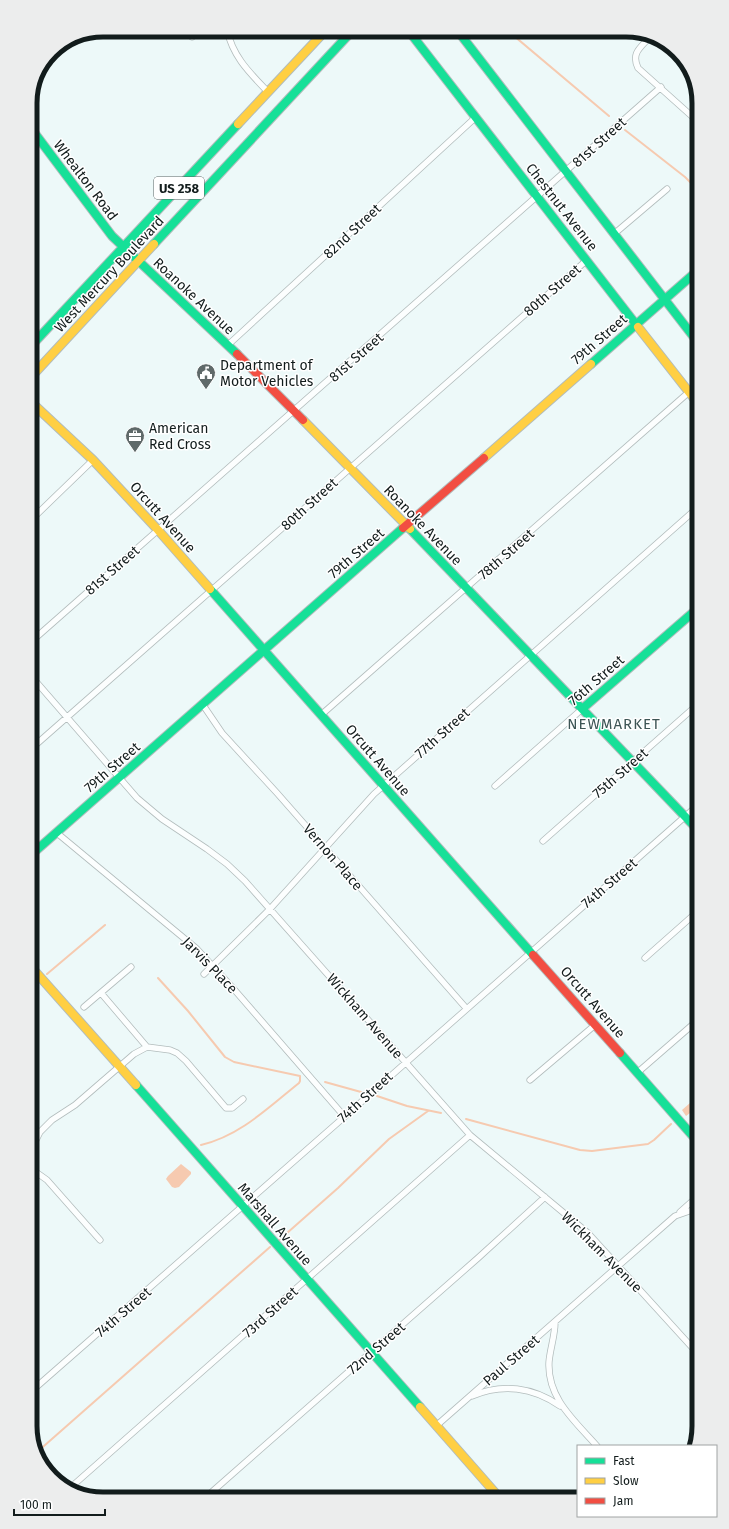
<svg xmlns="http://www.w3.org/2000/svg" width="729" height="1529" font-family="'Fira Sans',sans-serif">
  <rect width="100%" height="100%" fill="#edf9f9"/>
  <!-- water -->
  <path fill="#f6cab0" d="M698 1096V1107L686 1116 682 1110Z
    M181 1164 191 1172V1174L179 1187 175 1188 172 1187 166 1179 168 1176Z"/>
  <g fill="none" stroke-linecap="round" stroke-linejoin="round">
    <!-- stream -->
    <path stroke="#f6cab0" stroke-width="2" d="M507 30 609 116
      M625 130 685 177 695 187
      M47 974 105 925
      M158 978 188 1011 225 1057 234 1062 300 1076V1081L299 1083C269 1107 240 1136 201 1145
      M33 986 35 984
      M325 1082 361 1092
      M377 1096 407 1106 441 1113
      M466 1119 580 1150 592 1151 648 1144 654 1140 671 1124
      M278 1241 338 1188 389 1139 428 1111
      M36 1453 270 1247"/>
    <defs>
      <path id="street" d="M227 30C233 57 250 73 268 92
        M192 37 193 30
        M650 37C640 48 631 53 638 68L695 119
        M614 234 667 189
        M228 345 476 117
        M31 520 93 460
        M32 641 661 87
        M32 677 137 798 162 819 207 849 227 864 245 881 470 1135 588 1233 699 1355
        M203 705 222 733 277 793 466 1008
        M321 715 689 392
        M32 748 587 260
        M495 786 582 709
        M57 833 197 949 232 987 344 1116
        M543 841 697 705
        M645 958 697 912
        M204 974 270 909 374 794 696 509
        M101 993 147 1047
        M84 1007 131 967
        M637 1073 698 1020
        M530 1080 595 1025
        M33 1146 40 1132 52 1120 75 1105 134 1054 147 1047 170 1050 177 1053 186 1061 226 1108H232L243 1099
        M33 1170 47 1180 100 1240
        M680 1212 698 1196
        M555 1322C555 1336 550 1349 549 1362 547 1398 575 1421 597 1446
        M34 1389C256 1196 476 1000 697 806
        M472 1396C502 1383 533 1387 560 1406
        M436 1426 675 1216 698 1208
        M70 1488 470 1135
        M205 1498 478 1258 545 1197"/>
      <path id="fast" d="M408 30 638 327
        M457 30 696 340
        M30 127 112 236 237 354
        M154 244 353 30
        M31 346 238 124
        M591 364 696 272
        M410 529 697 829
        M210 589 533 955
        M582 709 697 609
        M32 854 403 528
        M620 1053 698 1142
        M136 1085 420 1407"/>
      <path id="slow" d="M238 124 326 30
        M638 327 696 401
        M31 377 154 244
        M31 402 93 460 158 530 210 589
        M303 420 410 529
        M484 458 591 364
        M33 969 136 1085
        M420 1407 498 1496"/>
      <path id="jam" d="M237 354 303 420
        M403 528 484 458
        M533 955 620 1053"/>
    </defs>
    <!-- street casing -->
    <use href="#street" stroke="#b2bcbc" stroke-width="7"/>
    <!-- fast casing -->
    <use href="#fast" stroke="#b2bcbc" stroke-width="10"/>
    <!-- slow casing -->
    <use href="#slow" stroke="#b2bcbc" stroke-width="10"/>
    <!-- jam casing -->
    <use href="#jam" stroke="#b2bcbc" stroke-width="10"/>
    <!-- street -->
    <use href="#street" stroke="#fcfefe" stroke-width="5.5"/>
    <!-- fast -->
    <use href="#fast" stroke="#16e098" stroke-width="8"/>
    <!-- slow -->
    <use href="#slow" stroke="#ffcf43" stroke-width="8"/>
    <!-- jam -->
    <use href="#jam" stroke="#f24e42" stroke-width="8"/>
  </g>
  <!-- icons -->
  <defs>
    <symbol id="civic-pin" viewBox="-11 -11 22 30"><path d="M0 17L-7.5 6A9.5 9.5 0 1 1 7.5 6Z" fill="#5f6969" stroke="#fff"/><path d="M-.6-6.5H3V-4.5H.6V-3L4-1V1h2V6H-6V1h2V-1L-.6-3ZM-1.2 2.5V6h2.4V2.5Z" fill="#fff"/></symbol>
    <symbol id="office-pin" viewBox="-11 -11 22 30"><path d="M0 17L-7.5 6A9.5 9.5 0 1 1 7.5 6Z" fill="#5f6969" stroke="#fff"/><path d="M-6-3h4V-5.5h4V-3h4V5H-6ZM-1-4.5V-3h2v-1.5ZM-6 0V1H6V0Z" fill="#fff"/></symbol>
  </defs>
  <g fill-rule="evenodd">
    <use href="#civic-pin" x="195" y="362" width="22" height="30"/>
    <use href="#office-pin" x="124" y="425" width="22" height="30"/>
  </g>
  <g text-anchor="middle" stroke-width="3" stroke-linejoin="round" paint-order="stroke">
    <!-- shield labels -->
    <rect fill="#fff" stroke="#596060" stroke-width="1" x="154" y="177" width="50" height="22" rx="3"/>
    <g font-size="13" font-weight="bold" fill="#121c1c">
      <text x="179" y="193">US 258</text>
    </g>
    <!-- street labels -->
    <g font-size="14" fill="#121c1c" stroke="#fff">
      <text transform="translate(599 142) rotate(-42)" y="5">81st Street</text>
      <text transform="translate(86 180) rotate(53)" y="5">Whealton Road</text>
      <text transform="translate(562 207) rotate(52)" y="5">Chestnut Avenue</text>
      <text transform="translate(352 231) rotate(-43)" y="5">82nd Street</text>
      <text transform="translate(109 274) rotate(-47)" y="5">West Mercury Boulevard</text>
      <text transform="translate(552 290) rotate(-41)" y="5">80th Street</text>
      <text transform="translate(194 296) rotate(43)" y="5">Roanoke Avenue</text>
      <text transform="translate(599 339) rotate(-41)" y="5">79th Street</text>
      <text transform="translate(356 357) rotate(-41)" y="5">81st Street</text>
      <text transform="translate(309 504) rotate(-42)" y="5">80th Street</text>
      <text transform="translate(163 517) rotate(48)" y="5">Orcutt Avenue</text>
      <text transform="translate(423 525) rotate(46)" y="5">Roanoke Avenue</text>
      <text transform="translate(356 553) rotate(-41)" y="5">79th Street</text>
      <text transform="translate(506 554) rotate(-41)" y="5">78th Street</text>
      <text transform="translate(112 570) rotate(-41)" y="5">81st Street</text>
      <text transform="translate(596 680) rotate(-41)" y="5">76th Street</text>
      <text transform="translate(442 733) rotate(-42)" y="5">77th Street</text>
      <text transform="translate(378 760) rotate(49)" y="5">Orcutt Avenue</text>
      <text transform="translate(112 767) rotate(-41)" y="5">79th Street</text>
      <text transform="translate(620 773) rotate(-41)" y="5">75th Street</text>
      <text transform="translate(333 857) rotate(49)" y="5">Vernon Place</text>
      <text transform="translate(609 883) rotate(-41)" y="5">74th Street</text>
      <text transform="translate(210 965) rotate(46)" y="5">Jarvis Place</text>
      <text transform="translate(593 1002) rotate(49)" y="5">Orcutt Avenue</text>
      <text transform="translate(365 1016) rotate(49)" y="5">Wickham Avenue</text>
      <text transform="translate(365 1097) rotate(-42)" y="5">74th Street</text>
      <text transform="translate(275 1224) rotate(49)" y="5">Marshall Avenue</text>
      <text transform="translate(602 1252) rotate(45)" y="5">Wickham Avenue</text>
      <text transform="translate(123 1312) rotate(-41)" y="5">74th Street</text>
      <text transform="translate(270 1312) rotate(-42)" y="5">73rd Street</text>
      <text transform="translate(376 1348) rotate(-41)" y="5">72nd Street</text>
      <text transform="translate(511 1360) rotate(-41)" y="5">Paul Street</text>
    </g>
    <!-- poi labels -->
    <g font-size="14" fill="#121c1c" stroke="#fff" text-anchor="start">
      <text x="220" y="370">Department of<tspan x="220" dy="16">Motor Vehicles</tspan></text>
      <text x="149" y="433">American<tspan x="149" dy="16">Red Cross</tspan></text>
    </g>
    <!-- neighbourhood labels -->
    <g font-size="15" letter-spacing="1" fill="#3d5555" stroke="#fff">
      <text x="614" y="729">NEWMARKET</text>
    </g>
  </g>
  <!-- crop -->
  <path d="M0 0H729V1529H0ZM103 37H626A66 66 0 0 1 692 103V1426A66 66 0 0 1 626 1492H103A66 66 0 0 1 37 1426V103A66 66 0 0 1 103 37Z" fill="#eceded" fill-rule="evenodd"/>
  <path fill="none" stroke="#121c1c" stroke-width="5" d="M103 37H626A66 66 0 0 1 692 103V1426A66 66 0 0 1 626 1492H103A66 66 0 0 1 37 1426V103A66 66 0 0 1 103 37Z"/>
  <!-- legend -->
  <rect x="577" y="1445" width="140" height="72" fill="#ffffff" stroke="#a0a4a4"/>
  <rect x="585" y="1458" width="20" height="6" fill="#16e098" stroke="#a0a4a4"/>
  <text x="613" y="1465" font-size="12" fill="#121c1c">Fast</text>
  <rect x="585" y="1478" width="20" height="6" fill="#ffcf43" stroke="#a0a4a4"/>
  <text x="613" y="1485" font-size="12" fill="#121c1c">Slow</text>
  <rect x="585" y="1498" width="20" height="6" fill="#f24e42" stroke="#a0a4a4"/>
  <text x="613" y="1505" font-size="12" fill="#121c1c">Jam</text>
  <!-- scale -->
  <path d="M14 1509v6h91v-6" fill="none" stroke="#121c1c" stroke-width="2"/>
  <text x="20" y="1509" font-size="12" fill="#121c1c" stroke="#ffffff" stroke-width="3" paint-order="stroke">100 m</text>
</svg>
